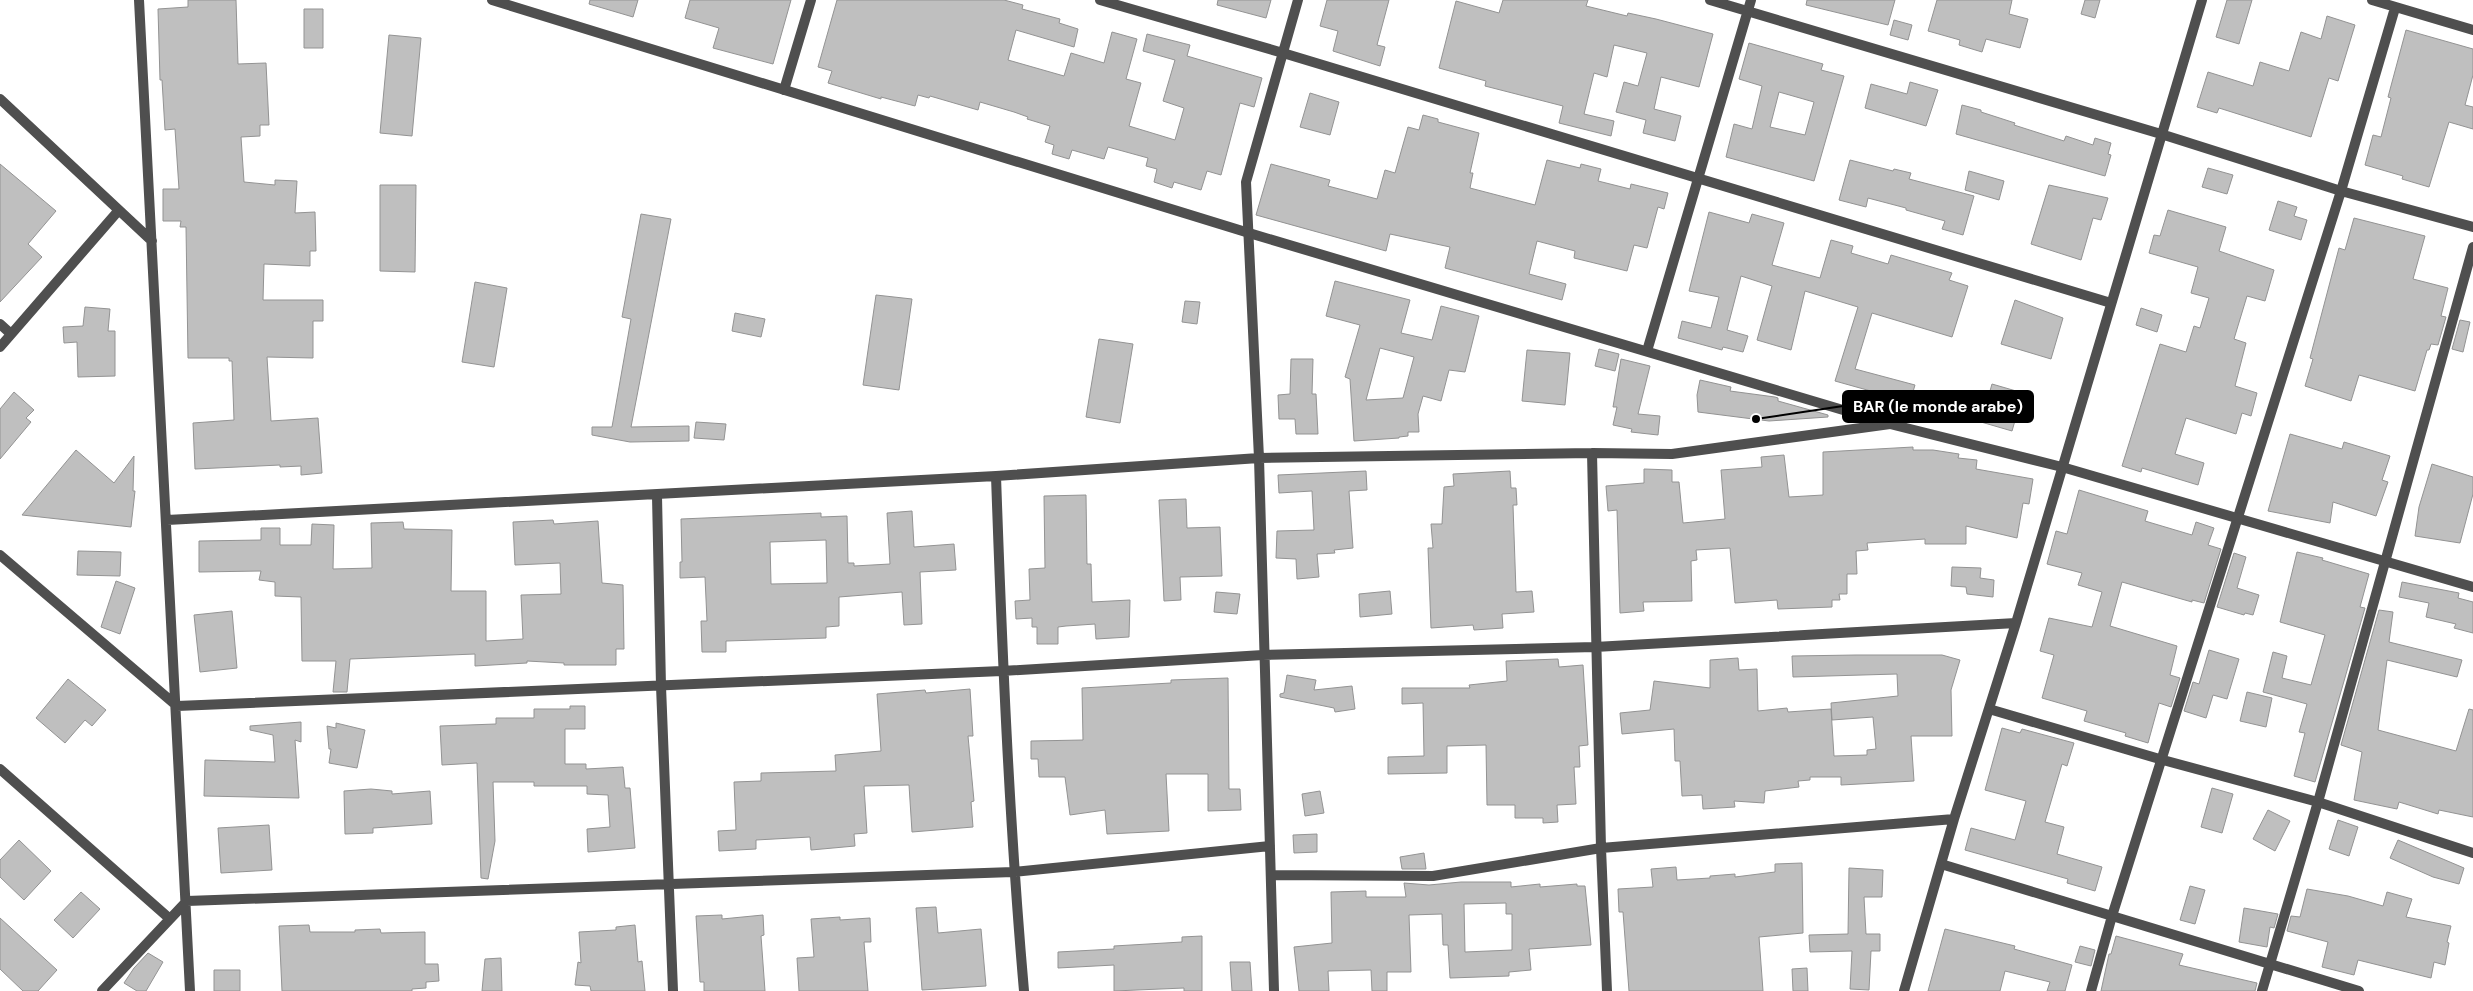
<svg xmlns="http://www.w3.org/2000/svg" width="2473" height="991" font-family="'DM Sans',sans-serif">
  <rect width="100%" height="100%" fill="#fff"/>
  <!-- building -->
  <path fill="#bfbfbf" stroke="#939393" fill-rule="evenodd" d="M188 0H236L238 64 266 63 269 125H260V136L241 137 244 182 275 185V180L297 181 295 213 315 212 316 251H310V266L264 264 263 300H323V321H313V358L267 357 271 421 318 418 322 473 301 475V466L280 467V465L195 469 193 423 234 420 232 361H229V358H188L186 227H180L181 221H163V189H179L175 129 165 130 162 80H160L158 9 188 7Z
    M590 0H638L633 17 589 4Z
    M690 0H791L773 64 713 48 719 28 685 18Z
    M837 0H1004L1023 5 1022 9 1060 19 1059 23 1078 29 1074 47 1016 30 1008 60 1064 76 1071 53 1104 63 1112 32 1137 39 1126 79 1141 83 1129 126 1175 140 1184 108 1163 101 1175 60 1143 51 1147 34 1190 45 1187 56 1262 78 1254 107 1240 103 1221 175 1207 171 1201 190 1174 182 1172 188 1154 182 1157 169 1146 166 1148 158 1108 147 1104 159 1072 150 1069 159 1052 154 1054 145 1045 142 1050 126 1027 119 1028 117 1014 112 980 102 978 110 930 96 929 98 918 95 915 106 881 97V99L828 83 832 71 818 67Z
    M1218 0H1271L1266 18 1217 5Z
    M1327 0H1389L1377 45 1385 47 1380 66 1333 51 1338 31 1320 26Z
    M1503 0H1588L1586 6 1627 16 1628 13 1656 19 1713 34 1699 87 1661 77 1654 109 1681 116 1675 141 1643 133 1646 120 1616 112 1624 82 1638 86 1647 53 1614 45 1607 77 1594 73 1584 114 1614 121 1611 136 1559 123 1563 106 1485 86 1486 81 1439 68 1456 1 1499 13Z
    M1807 0H1895L1888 25 1806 5Z
    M1937 0H2012L2009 14 2028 19 2020 48 1986 39 1982 52 1959 45 1960 40 1928 31Z
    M2085 0H2100L2095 18 2081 14Z
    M2227 0H2252L2239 44 2216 37Z
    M304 9H323V48H304Z
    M2327 16 2355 25 2338 81 2329 78 2311 137 2219 108 2217 113 2197 107 2208 72 2253 86 2260 62 2289 71 2301 32 2321 39Z
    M1894 20 1912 25 1908 40 1890 35Z
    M2406 30 2473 49V75L2465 105 2473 107V129L2449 122 2429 187 2402 179 2403 176 2365 165 2373 135 2381 137 2391 98 2388 97Z
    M389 35 421 38 412 136 380 133Z
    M1749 43 1823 64 1821 70 1844 76 1814 181 1726 157 1734 124 1752 129 1762 86 1739 79ZM1779 92 1814 102 1805 135 1770 127Z
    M1910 82 1938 90 1926 126 1865 108 1871 84 1907 94Z
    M1310 93 1339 102 1330 135 1300 127Z
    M1962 105 1981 110V112L2015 123 2014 125 2064 141 2066 136 2093 145 2095 138 2111 143 2108 154 2111 155 2105 176 1956 134Z
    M1423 115 1438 119V122L1479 133 1470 173H1473L1470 188 1535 205 1547 160 1580 168 1581 164 1601 169 1598 181 1630 189 1631 184 1668 193 1664 209 1658 207 1647 248 1634 245 1627 271 1574 258 1575 251 1537 241 1529 274 1566 284 1562 300 1445 268 1450 247 1390 234 1386 251 1256 215 1271 164 1330 180 1328 186 1377 199 1385 170 1395 173 1408 127 1419 130Z
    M1850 160 1893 171 1894 169 1911 173 1909 179 1974 196 1963 235 1942 229 1945 221 1906 210V208L1868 198 1866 207 1839 200Z
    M0 164 56 211 28 244 42 257 0 302Z
    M2208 168 2233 175 2227 194 2202 187Z
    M1969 171 2004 181 1999 200 1965 190Z
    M380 185H416L415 272 380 271Z
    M2049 185 2108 198 2101 220 2093 218 2081 260 2031 244Z
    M2278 201 2297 207 2294 216 2307 220 2301 240 2269 230Z
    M2168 210 2226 227 2219 251 2274 270 2265 301 2247 296 2234 339 2246 343 2235 386 2257 393 2251 416 2242 413 2236 434 2186 418 2175 454 2204 463 2198 485 2142 468 2141 472 2122 466 2160 344 2186 352 2194 326 2200 328 2209 298 2191 293 2198 267 2149 253 2154 235 2160 236Z
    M1709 212 1749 223 1752 214 1784 223 1772 265 1820 278 1831 240 1853 246 1851 253 1888 264 1891 255 1952 273 1949 280 1968 286 1952 337 1872 313 1855 369 1915 385 1910 402 1835 381 1858 307 1805 291 1791 350 1757 340 1772 286 1741 276 1727 330 1748 336 1743 352 1723 347 1722 350 1678 338 1682 321 1711 328 1719 297 1689 291Z
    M641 214 671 219 631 427 689 426V441L630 442 592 435V427H612L631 319 622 317Z
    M2354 218 2425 236 2413 279 2448 288 2441 316 2446 317 2438 345 2431 344 2429 350H2427L2415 391 2359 375 2351 401 2305 386 2313 359 2310 358 2339 248 2345 250Z
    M1335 281 1410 300 1401 333 1432 340 1441 306 1479 316 1465 372 1449 370 1441 401 1423 396 1418 414 1419 432H1408V436L1399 437V438L1354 441 1350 379 1345 377 1360 325 1326 316ZM1380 348 1414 357 1403 398 1366 400Z
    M475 282 507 288 494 367 462 362Z
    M876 295 912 299 899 390 863 385Z
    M2015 300 2063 318 2051 359 2001 344Z
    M1185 301 1200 302 1197 324 1182 322Z
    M85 307 110 309 108 331H115V376L78 377 77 342 64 343 63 327 83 326Z
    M2141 308 2162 315 2157 332 2136 325Z
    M735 313 765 319 761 337 732 331Z
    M2460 320 2470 322 2463 352 2452 349Z
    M1099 339 1133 344 1120 423 1086 417Z
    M1599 349 1619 354 1615 371 1595 366Z
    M1527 350 1570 353 1565 405 1522 401Z
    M1291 359H1313L1312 394H1316L1318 434H1296L1295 419H1279L1278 395 1290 394Z
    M1621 359 1650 366 1638 414 1660 416 1658 435 1631 432 1632 429 1613 425 1617 407H1613Z
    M1700 380 1731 387 1730 391 1775 397 1778 398V401L1828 415V417L1769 421 1698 412 1697 395Z
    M1992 384 2023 393 2012 431 1981 422Z
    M14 392 34 410 26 418 31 422 0 459V409Z
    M696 422 726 424 724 440 694 438Z
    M2290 434 2342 449 2344 442 2390 456 2382 480 2388 482 2376 516 2333 502 2330 523 2268 511Z
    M1913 447V450H1933L1959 454 1958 458 1977 460 1976 469 2033 479 2029 504 2023 503 2017 538 1966 526V544H1925V539L1867 543 1868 550 1856 551 1857 574H1847V594H1839L1840 600H1832V607L1778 609 1777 600 1735 603 1730 548 1696 550 1697 560 1691 561 1692 601 1643 602 1644 611 1620 613 1617 510 1608 511 1606 486 1644 483V469L1672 470V482H1679L1683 523 1725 519 1721 470 1762 467 1761 457 1784 455 1789 497 1823 495V452Z
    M76 450 114 483 134 456 133 491H135L131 527 22 515Z
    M2432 464 2473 477V494L2460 543 2415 536 2419 507Z
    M1366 471 1367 490 1349 491 1353 548 1334 550 1335 553 1317 554 1319 577 1297 579 1296 559 1276 558 1277 531 1314 530 1312 491 1279 493 1278 475Z
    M1510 471 1511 488H1516L1517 505H1513L1516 592 1532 591 1534 612 1502 614 1503 628 1474 630 1473 625 1431 628 1428 548H1433L1431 524H1442L1444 487 1454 486 1453 474Z
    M2079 490 2148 511 2145 521 2192 535 2196 522 2214 528 2208 545 2221 549 2204 603 2192 600V602L2122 582 2110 626 2177 646 2170 675 2180 678 2171 707 2159 703 2148 743 2125 736 2126 733 2084 721 2087 711 2042 698 2054 655 2040 651 2049 618 2092 627 2102 592 2078 585 2082 573 2047 564 2056 531 2067 534Z
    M1086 495 1087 564H1091L1092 602 1130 600 1129 637 1096 639 1095 624 1066 626 1058 627V644H1037V627H1032V618L1016 619 1015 601 1030 600 1029 569 1045 568 1044 496Z
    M1186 499 1187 528 1220 527 1222 576 1180 577 1181 600 1164 601 1159 500Z
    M912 511 914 547 954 544 956 570 920 572 922 624 904 625 902 592 839 597V626L826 627V638L726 641V652H702L701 621H707L705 577 680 578V562H682L681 519 821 513V517L847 516 848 563H854V566L890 564 887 513ZM826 540 827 583 771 584 770 542Z
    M553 520 554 524 598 521 602 583 623 585 624 649H616V665H564V663L527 661V663L475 666V654L350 659 347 692H333L336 661H302L301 597 275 596V582L259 580 261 571 199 572V541L261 540V528H280V545H311L312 524 334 525 333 569 372 568 371 523 403 522 404 529 452 530 451 591H486V641L523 639 521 595 561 594 560 563 515 565 513 522Z
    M78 551 121 552 120 576 77 575Z
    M2297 552 2323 558 2322 560 2369 574 2360 607 2365 608 2315 782 2294 776 2305 733 2299 732 2307 704 2263 692 2273 652 2287 656 2282 678 2311 685 2325 635 2280 622Z
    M2234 553 2246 557 2237 588 2259 595 2253 615 2245 613 2244 615 2217 607Z
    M1952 567 1981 568 1980 578 1994 580 1993 597 1967 594 1966 587 1951 586Z
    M116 581 135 588 120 634 101 627Z
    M2402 582 2459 593 2458 598 2473 602V633L2454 628 2456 624 2426 617 2429 603 2399 597Z
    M1390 591 1392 614 1360 617 1359 594Z
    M1216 592 1240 594 1237 614 1214 612Z
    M2379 610 2393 612 2389 642 2462 660 2457 677 2387 660 2378 730 2456 751 2469 709 2473 710V817L2439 810 2438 814 2399 802 2397 809 2354 800 2362 752 2341 745Z
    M232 611 237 668 200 672 194 615Z
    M2209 650 2239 659 2227 699 2213 695 2206 718 2184 711 2193 682 2199 684Z
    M1856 655H1942L1960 660 1951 690 1952 736H1911L1914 781 1841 785V777H1810V780L1798 781 1799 787 1765 791 1764 803 1734 801 1735 807 1703 809 1702 795 1682 796 1680 761H1675L1674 729 1622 734 1620 713 1650 710 1654 681 1710 688V660L1738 658 1739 670 1757 669 1758 711 1787 708 1788 712 1831 709 1834 756 1867 755V750L1876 749 1873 717 1832 720 1831 703 1898 696 1897 674 1793 677 1792 656Z
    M1558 659 1559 667 1583 665 1588 745 1579 746 1580 767H1574L1576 804 1557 805 1558 822 1543 823V818H1515V805H1487L1486 745 1447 746V773L1388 774V757L1424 756 1423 703 1402 704V688H1470L1469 685 1507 681 1506 661Z
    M1287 675 1316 680 1314 690 1352 686 1355 709 1335 712 1334 708 1280 697V694L1284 693Z
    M1228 678 1229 789H1240L1241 810 1208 811V774H1166L1169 831 1107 834 1105 810 1070 815 1065 777H1039L1038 759H1031V741L1083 740 1082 688 1171 683V680Z
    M68 679 106 710 92 726 85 720 65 743 36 718Z
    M970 689 973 736H968L974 801 971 802 973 827 912 832 909 785 864 786 867 833 854 834 855 846 811 850 810 837 756 840V849L719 851 718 831 736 830 734 782 761 781V773L836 771 835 755 881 751 877 694 925 690 926 693Z
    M2247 692 2272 698 2266 727 2240 721Z
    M570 706H585V729H565V764H586V769L623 767 625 788H630L635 848 588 852 587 829 610 827 608 795 587 794V786H534V782H493L495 841 488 879 481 878 477 763 442 765 440 726 496 724V718H534V709H570Z
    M301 722V742L295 740 299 798 204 796 205 760 275 762 273 735 250 730V726Z
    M336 723 365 730 357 768 329 763 331 749H329L327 726 336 728Z
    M2002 728 2020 733 2022 729 2074 743 2067 766 2062 764 2045 822 2064 827 2057 854 2102 867 2095 891 2067 883 2068 879 1965 850 1971 828 2015 840 2026 801 1985 790Z
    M2212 788 2233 794 2222 833 2201 827Z
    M371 789 392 791V794L430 791 432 824 373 828V833L345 834 344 791Z
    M1320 791 1324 813 1305 816 1302 794Z
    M2268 810 2290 821 2275 851 2253 839Z
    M2338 820 2358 827 2349 856 2329 849Z
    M269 825 272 870 221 873 218 828Z
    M1317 834V852L1294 853 1293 835Z
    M19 840 51 871 24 900 0 877V860Z
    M2398 840 2464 868 2459 884 2433 877 2390 858Z
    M1424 853 1426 869H1402L1400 857Z
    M1802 863 1803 933 1759 937 1763 991H1629L1623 912H1619L1618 889 1653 887 1651 869 1676 867 1677 880 1710 878V876L1735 874V877L1775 872V864Z
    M1849 868 1883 870 1882 897H1864L1866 934H1880V951H1871L1869 990 1850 989 1852 951 1810 952 1809 935 1848 934Z
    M1461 882H1511V887L1540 884V887L1577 884V886H1585L1591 945 1529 949 1531 970 1509 972V976L1450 978 1448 945H1443L1442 914 1409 915 1411 972H1387V991H1372L1371 970 1328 971 1329 991H1299L1294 947 1332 943 1331 892 1366 891V897H1406L1404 883 1429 885ZM1506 903V914H1512V950L1465 952 1464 904Z
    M2190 886 2205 890 2195 924 2180 920Z
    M2307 889 2348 896 2383 906 2387 892 2412 899 2406 917 2451 926 2447 942 2449 943 2445 965 2434 962 2431 978 2358 960 2354 975 2322 967 2328 942 2287 931 2291 916 2300 917Z
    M81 892 100 909 73 938 54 920Z
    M936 907 938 933 981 929 986 986 922 990 916 908Z
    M2244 908 2278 914 2274 928 2270 927 2267 947 2239 942Z
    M722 915V919L763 915 764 935 761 936 765 991H704V982H700L696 916Z
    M840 917V920L870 918 871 942H864L868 991H799L797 958 814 957 811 919Z
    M0 918 57 970 38 991H23L0 969Z
    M309 925 310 932H355V930L380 929 381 933 425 932V964H438L439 981 426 982V988L412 989V991H282L279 926Z
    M635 925 638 962 642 961 645 991H591L590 986 575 985 578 962 581 963 579 932 616 930V927Z
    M1945 929 2015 946 2014 949 2072 965 2065 991H2047L2050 982 2005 971 2000 991H1928Z
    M1202 936V991H1184V988L1114 991V965L1058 968V952L1114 949V946L1182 942V937Z
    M2116 936 2183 954 2179 965 2257 983 2255 991H2101L2109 954H2111Z
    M2080 946 2095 950 2091 966 2075 962Z
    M148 953 163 962 146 991H137L124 983 134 968Z
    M501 958 502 991H482L485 959Z
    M1230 962H1250L1252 991H1232Z
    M1807 968 1808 991H1793L1792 969Z
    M214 970H240V991H214Z"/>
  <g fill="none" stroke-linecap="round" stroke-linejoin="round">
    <!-- minor -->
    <path stroke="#4f4f4f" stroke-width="10" d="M139 0 190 991
      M1100 0 1283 53 2111 303
      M1710 0 2161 134 2341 191 2473 227
      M2372 0 2473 30
      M784 90 811 0
      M0 99 152 241
      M0 324 11 334
      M0 347 119 210
      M1647 351 1751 0
      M1592 453 1601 848 1607 991
      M996 476C1002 648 1009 820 1024 991
      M657 496 661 686 673 991
      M167 520 996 476 1259 458 1592 453 1672 454 1890 424
      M0 555 177 706 1002 671 1263 655 1595 647 2016 623
      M1989 709 2163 760 2318 802 2473 853
      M0 769 170 919
      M1941 864 2359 991
      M1271 875 1433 876 1601 848 1954 819
      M102 991 187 901 1013 872 1270 846
      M1274 991 1259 458 1246 182 1298 0
      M1904 991 1954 819 2016 623 2202 0
      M2091 991 2112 916 2341 191 2395 8
      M2262 991 2318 802 2473 247"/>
    <!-- tertiary -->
    <path stroke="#4f4f4f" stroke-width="10" d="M492 0 1249 233 1890 424 2062 467 2473 587"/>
  </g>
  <!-- callouts -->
  <path fill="none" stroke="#000" stroke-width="2" d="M1756 419L1843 406"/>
  <circle fill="#000" stroke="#fff" stroke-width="2" cx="1756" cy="419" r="5"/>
  <rect fill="#000" stroke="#000" stroke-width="2" x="1843" y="391" width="190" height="31" rx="5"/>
  <g font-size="16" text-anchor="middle" font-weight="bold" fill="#fff">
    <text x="1938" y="412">BAR (le monde arabe)</text>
  </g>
</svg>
